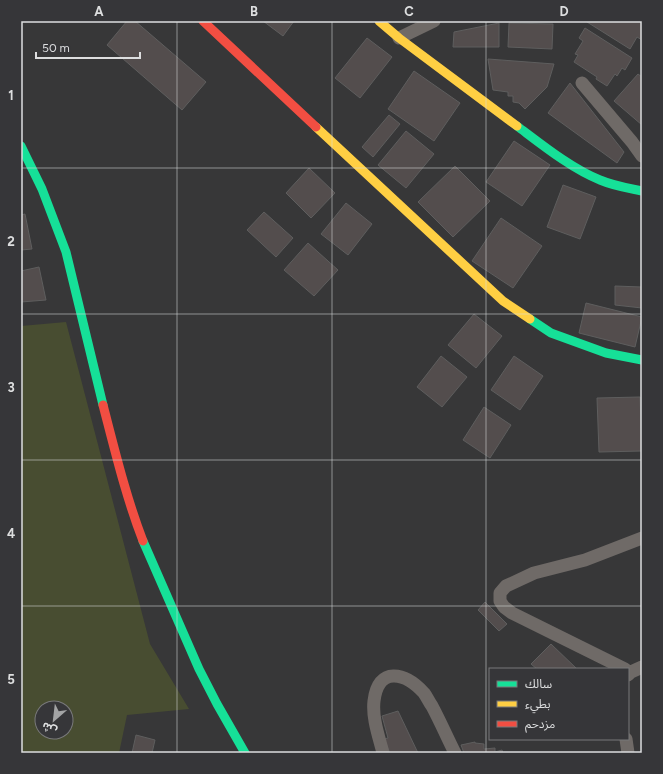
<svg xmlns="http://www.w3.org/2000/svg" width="663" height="774" font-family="Figtree,'Noto Sans Arabic',sans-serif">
  <rect width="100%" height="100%" fill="#373738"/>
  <!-- green -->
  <path fill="#484d31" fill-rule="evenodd" d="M66 322 150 644 189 709 127 715 119 753H21V326ZM42 708H66V732H42Z"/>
  <!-- building -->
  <path fill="#534d4d" stroke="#5e5e5e" d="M127 21H135L206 82 182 110 107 45Z
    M263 21H294L283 36Z
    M588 21H642V40L637 37 630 49 587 22Z
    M499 23V47H453L454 32Z
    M509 23 553 24 552 49 508 47Z
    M585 28 632 58 625 70 622 68 617 76 615 74 607 86 596 79 597 77 574 62 578 55 575 54 583 41 579 38Z
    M367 38 392 57 360 98 335 78Z
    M488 59 554 64 547 87 525 109 519 103 513 102V96H508V92L493 90Z
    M414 71 460 103 434 141 388 109Z
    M638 74 642 77V125L614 101Z
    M570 83 624 152 617 163 548 113Z
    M389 115 400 124 373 157 362 147Z
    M406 131 434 154 406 188 378 165Z
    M514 141 550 165 522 206 486 182Z
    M455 166 490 201 453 237 418 202Z
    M309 168 335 193 311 218 286 193Z
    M563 185 596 197 580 239 547 227Z
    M346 203 372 224 348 255 321 234Z
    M264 212 293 238 276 257 247 230Z
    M25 214 32 249 21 250V215Z
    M501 218 542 246 513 288 472 261Z
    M308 243 338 270 314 296 284 270Z
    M39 267 46 300 21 302V271Z
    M615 286 642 287V308L615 305Z
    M586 303 642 317 635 347 579 333Z
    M474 314 502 336 476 368 448 345Z
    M441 356 467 377 442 407 417 387Z
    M514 356 543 376 520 410 491 390Z
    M640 397 642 451 599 452 597 398Z
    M484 407 511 425 490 458 463 440Z
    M485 602 507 624 499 631 478 610Z
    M551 644 577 669H537L531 664Z
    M398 711 418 753H390L384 739 388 738 382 716Z
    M136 735 155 740 152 753H132Z
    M475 742V743L484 744V749L495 748V752L502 750 503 753H464L461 745Z"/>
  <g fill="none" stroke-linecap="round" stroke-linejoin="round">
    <!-- street -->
    <path stroke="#6f6a67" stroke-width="13" d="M399 38 434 21
      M582 83 632 142 642 156
      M625 669 512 613 504 607 500 601V593L506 586 534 573 585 560 642 538
      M628 675 631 672 642 667
      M626 739 628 753
      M383 753C379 737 372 718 374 701 378 666 405 672 424 693 427 697 429 702 432 706 440 721 447 737 455 753"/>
    <!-- fast -->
    <path stroke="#16e098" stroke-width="9" d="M517 126C541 144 572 169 600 180 614 186 628 188 642 191
      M21 146 42 189 66 252 103 405
      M530 319 551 333 606 353 642 360
      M143 541 199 669 217 704 245 753"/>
    <!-- slow -->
    <path stroke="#ffcf43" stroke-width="9" d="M379 21 399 38 517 126
      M316 127 503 301 530 319"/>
    <!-- jam -->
    <path stroke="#f24e42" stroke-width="9" d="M203 21 316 127
      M103 405C115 451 126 497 143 541"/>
  </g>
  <!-- grid -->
  <path fill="none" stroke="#dddedf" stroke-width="1" stroke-opacity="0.55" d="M177 21V753M332 21V753M486 21V753M21 168H642M21 314H642M21 460H642M21 606H642"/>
  <!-- border -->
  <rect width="663" height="774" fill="none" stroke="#363639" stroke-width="44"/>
  <!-- legend -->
  <rect x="489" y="668" width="140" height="72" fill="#363639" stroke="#79797b"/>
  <rect x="497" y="681" width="20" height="6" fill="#16e098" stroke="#79797b"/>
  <text x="525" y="688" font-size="12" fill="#dddedf">سالك</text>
  <rect x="497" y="701" width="20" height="6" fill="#ffcf43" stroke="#79797b"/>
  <text x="525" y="708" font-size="12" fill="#dddedf">بطيء</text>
  <rect x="497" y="721" width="20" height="6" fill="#f24e42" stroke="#79797b"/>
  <text x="525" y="728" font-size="12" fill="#dddedf">مزدحم</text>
  <!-- north arrow -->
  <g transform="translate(54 720) rotate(208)"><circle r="19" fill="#363639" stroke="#79797b"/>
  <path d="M0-3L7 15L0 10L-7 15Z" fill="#a3a4a5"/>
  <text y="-6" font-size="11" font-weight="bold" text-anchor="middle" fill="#dddedf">ش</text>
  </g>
  <!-- scale -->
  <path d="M36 52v6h104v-6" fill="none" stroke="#dddedf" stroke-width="2"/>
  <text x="42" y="52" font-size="12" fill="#dddedf" stroke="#363639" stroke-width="3" paint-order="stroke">50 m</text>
  <rect x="22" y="22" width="619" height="730" fill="none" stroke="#dddedf" stroke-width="1.5"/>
  <g font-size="13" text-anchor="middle" font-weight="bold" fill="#dddedf">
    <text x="99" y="16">A</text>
    <text x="254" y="16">B</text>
    <text x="409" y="16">C</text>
    <text x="564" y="16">D</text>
    <text x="11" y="100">1</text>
    <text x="11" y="246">2</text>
    <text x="11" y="392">3</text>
    <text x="11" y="538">4</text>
    <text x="11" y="684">5</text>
  </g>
</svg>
